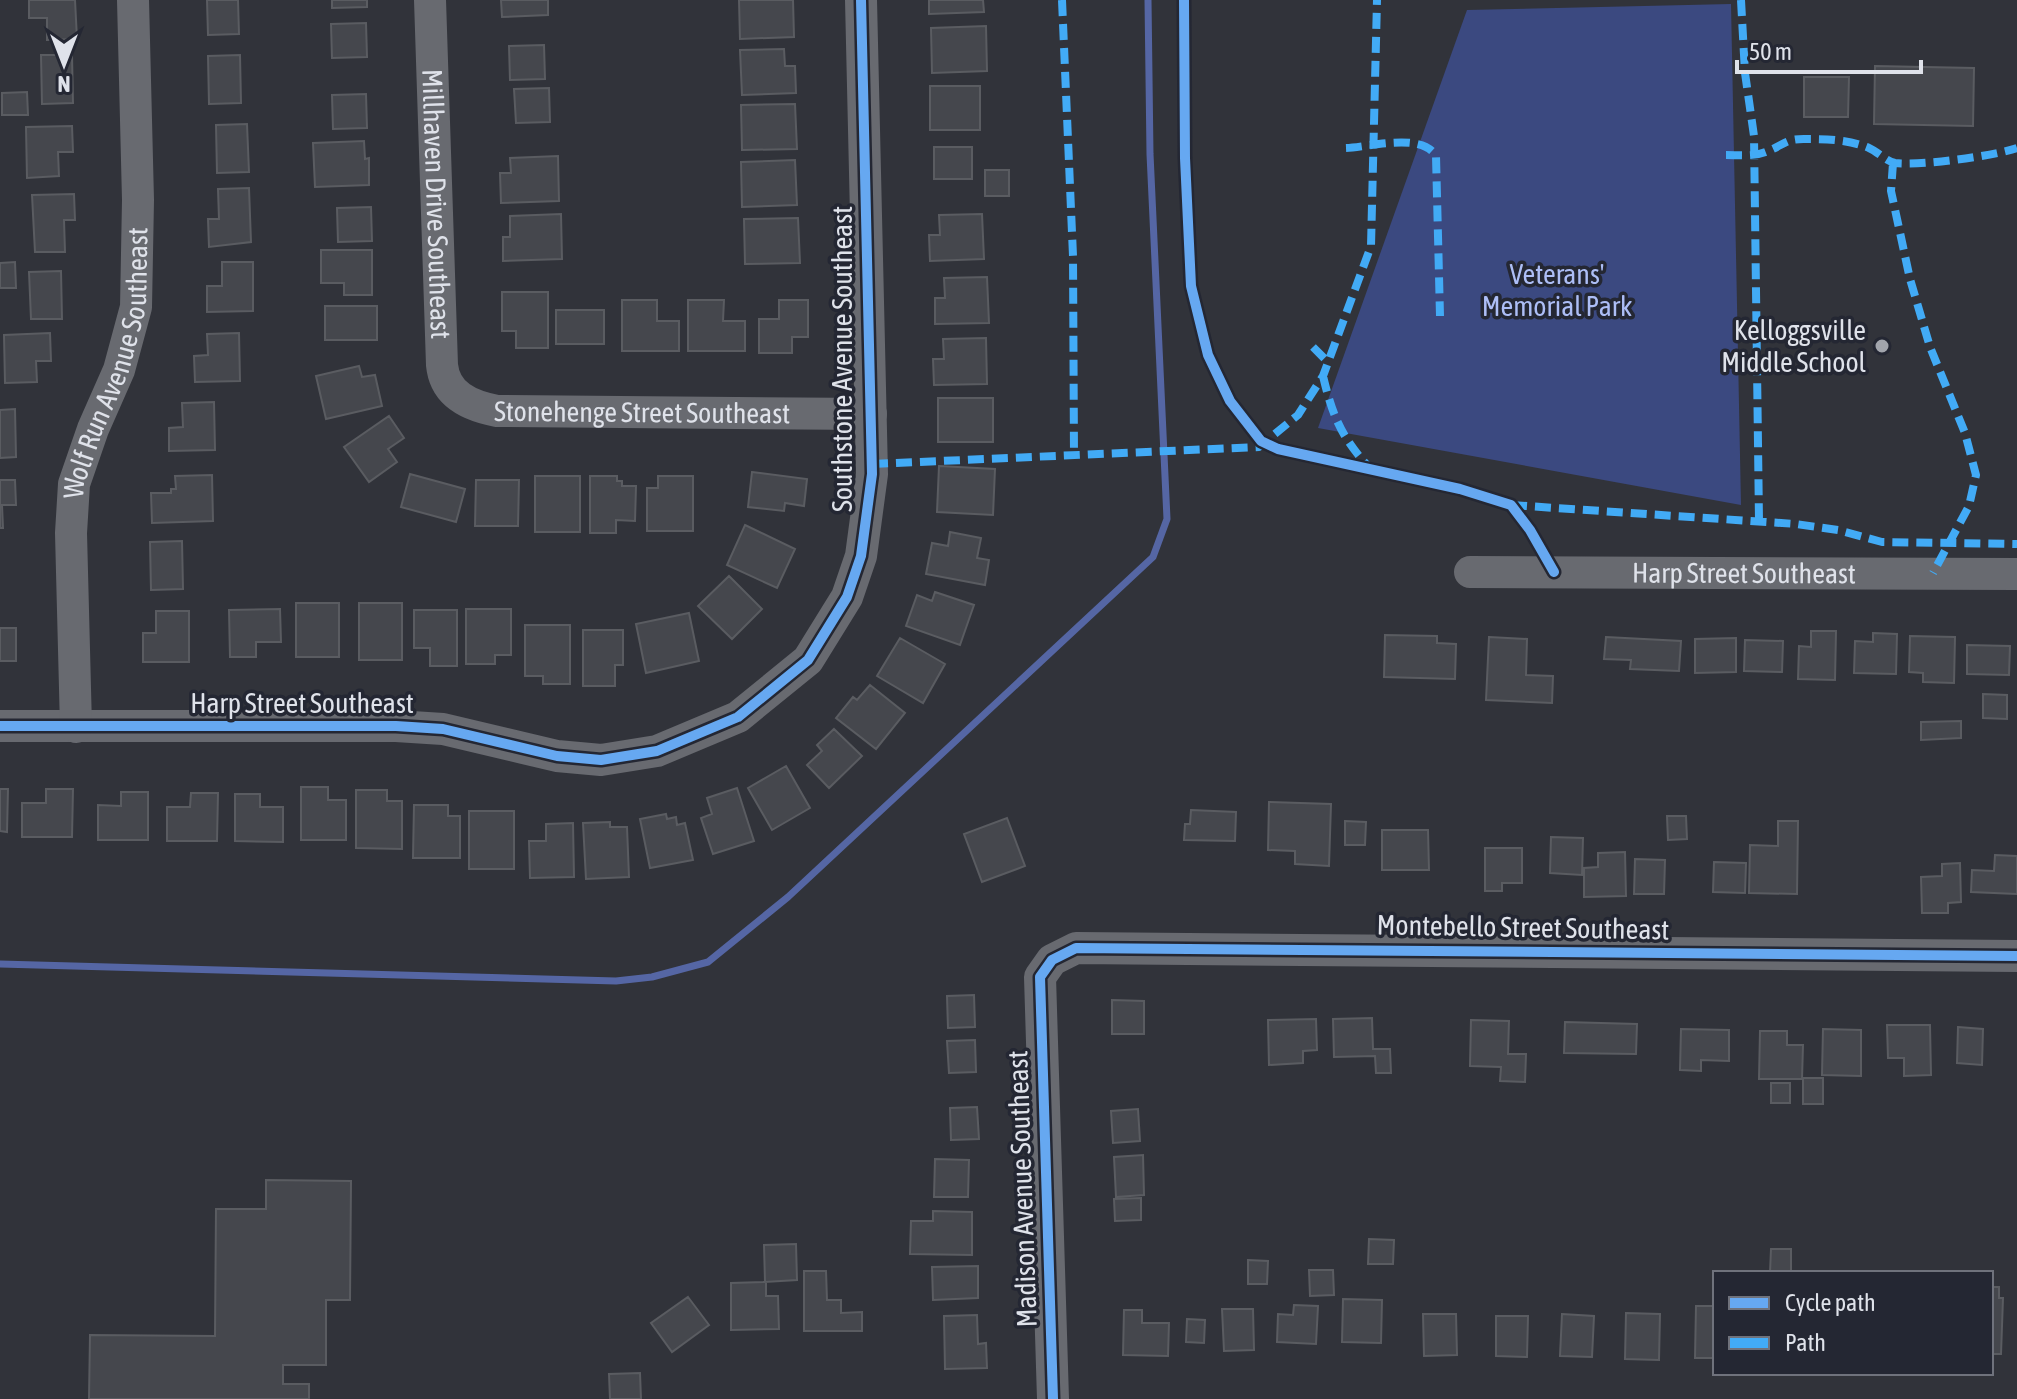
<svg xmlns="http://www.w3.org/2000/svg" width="2017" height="1399" font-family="'Asap Condensed',sans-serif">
  <rect width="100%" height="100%" fill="#31333a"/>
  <!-- green -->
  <path fill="#3b4980" d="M1731 4 1741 505 1318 428 1467 10Z"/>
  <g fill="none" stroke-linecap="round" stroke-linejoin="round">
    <!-- stream -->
    <path stroke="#5566a4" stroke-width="7" d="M0 964 616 981 652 977 708 962 788 897 1153 557 1167 519 1150 154 1148 0"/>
  </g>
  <!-- building -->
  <path fill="#45474d" stroke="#5a5c61" stroke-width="2" d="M29 0H75L77 39 47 40V18H29Z
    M207 0H238L239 34 208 35Z
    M332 0H367V7L332 8Z
    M501 0H548V15L502 17Z
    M739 0H793L794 37 740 39Z
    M929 0H983L984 12 929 14Z
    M366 23 367 57 332 58 331 24Z
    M986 26 987 71 932 73 931 28Z
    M544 45 545 79 510 80 509 46Z
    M784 49 785 66H795L796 93 742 95 740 50Z
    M41 55H72L73 103 42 104Z
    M240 55 241 103 209 104 208 56Z
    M1875 66 1974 68 1973 126 1874 124Z
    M1804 77H1849L1848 117H1804Z
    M930 86H980V130H930Z
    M549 88 550 122 516 123 514 89Z
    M27 92 28 115H2V93Z
    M366 94 367 128 333 129 332 95Z
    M795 104 797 149 742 150 741 105Z
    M247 124 249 172 217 173 216 125Z
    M72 126 73 152H58L59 176 27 178 26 127Z
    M364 141 365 159 369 158V185L315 187 313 143Z
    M934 147H972V179H934Z
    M558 156 559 201 501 203 500 173H511L510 158Z
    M795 160 797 205 742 207 741 162Z
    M985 170H1009V196H985Z
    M249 188 251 242 209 247 208 219H219L218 189Z
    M74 194 75 220H64L65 252H35L32 195Z
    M371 207 372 241 338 242 337 208Z
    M561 214 562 259 503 261V237H510V216Z
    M982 214 984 259 930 261 929 235H940L939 215Z
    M798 218 800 263 745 264 744 219Z
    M321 250H372V295H344V283H321Z
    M15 262 16 288H0V263Z
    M222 262H253V311L207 312V286H222Z
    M61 271 62 319H31L29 272Z
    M987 277 989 323 935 324V298H945L944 278Z
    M502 292H548V348H516V331H502Z
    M622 300H657V321H679V351H622Z
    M688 300H724L723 321H745V351H688Z
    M779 300H808V337H792V353H759V319H779Z
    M325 306H377V340H325Z
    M556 310H604V344H556Z
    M50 333 51 361H36L37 382 5 383 4 335Z
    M239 333 240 381 195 382 194 356 208 355 207 334Z
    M986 338 987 384 934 385 933 359H944L943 339Z
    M359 366 362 377 375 375 382 406 326 419 316 376Z
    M938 398H993V442H938Z
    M214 402 215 450 169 451V428L183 427 182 403Z
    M15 409 16 457 0 458V410Z
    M389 416 404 438 388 449 397 462 369 482 344 447Z
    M939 466 995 469 993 515 937 512Z
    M752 472 807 479 804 506 785 503 784 511 748 507Z
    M410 474 465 489 456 522 401 507Z
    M212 475 213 521 152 523 151 493H171V489H176L175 476Z
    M535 476H580V532H535Z
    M590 476H617V481H622V486H636L635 521 616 520V533H590Z
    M658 476H693V531H647V488H658Z
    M0 480H15L16 505H2L3 528H0Z
    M476 480H519L518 526H475Z
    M745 525 795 549 777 588 727 565Z
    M950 532 981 538 977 558 989 560 985 585 926 574 932 543 948 546Z
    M182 541 183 589 151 590 150 542Z
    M729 576 762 609 732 639 698 606Z
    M935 592 974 605 960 645 906 626 917 595 932 601Z
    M296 603H339V657H296Z
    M359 603H402V660H359Z
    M280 609 281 642H256V657H230L229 610Z
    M466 609H511V655H495V664H466Z
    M414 610H457V666H430V648H414Z
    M156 611H189V662H143V633H156Z
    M689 613 699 661 646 673 636 624Z
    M525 625H570V684H543V676H525Z
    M0 628H16V661H0Z
    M583 630H623V665H615V686H583Z
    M1811 631H1836L1835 680 1798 679 1799 646 1811 647Z
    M1873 633 1897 634 1896 674 1854 673 1855 641 1873 642Z
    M1385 635 1437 636V643L1456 644 1455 679 1384 677Z
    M1910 636 1955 637 1954 683 1923 682V673L1909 672Z
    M1489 637 1527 639 1526 675 1553 676 1552 703 1486 700Z
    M1606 637 1681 641 1679 671 1630 669 1631 660 1604 659Z
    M900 638 945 664 923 703 877 676Z
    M1736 638V672L1695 673V639Z
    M1745 640 1783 641 1782 672 1744 671Z
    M1967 645 2010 646 2009 675 1967 674Z
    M870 685 905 713 876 749 836 718 853 697 857 700Z
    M1983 694 2007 695V719L1983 718Z
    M1961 721V738L1921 740V722Z
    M834 729 862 756 829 788 807 765 822 751 817 745Z
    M786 766 810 808 772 830 748 788Z
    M301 787H328V800H346V840H301Z
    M737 788 754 841 713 854 701 818 712 814 707 798Z
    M0 789H8L7 832 0 831Z
    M46 789H73L72 837H22V803H46Z
    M356 790H387V801H402V849L356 848Z
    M121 792H148V840H98V805L121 806Z
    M191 793H218L217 841H167V807H190Z
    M235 794H260V807H283V842L235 841Z
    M1269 802 1331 804 1329 866 1295 864V851L1268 850Z
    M414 805H448V816H460V858H413Z
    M1191 810 1236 812 1235 841 1184 840 1185 824H1190Z
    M469 811H514V869H469Z
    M666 814 667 819 676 817 677 825 685 823 693 860 650 868 640 819Z
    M1667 816H1686L1687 839 1668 840Z
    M1007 818 1025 866 982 882 964 834Z
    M1345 821 1366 822 1365 845H1345Z
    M1778 821H1798L1797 894 1749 893 1750 845 1778 846Z
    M610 822V827H627L629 877 586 879 583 823Z
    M573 823 574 877 530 878 529 841H546V824Z
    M1382 830H1428L1429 870H1382Z
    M1551 837 1583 838 1582 875 1550 873Z
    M1485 848H1522V883H1502V891H1485Z
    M1625 852 1626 896 1584 897V868L1598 867V853Z
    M1995 855 2017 856V894L1971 892 1972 870 1994 871Z
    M1635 859 1665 860 1664 894H1634Z
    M1714 862 1746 863 1745 893 1713 892Z
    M1960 863 1961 902 1948 903V913H1922L1921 877 1942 876V864Z
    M974 995 975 1027 948 1028 947 996Z
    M1112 1000 1144 1001V1034H1112Z
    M1372 1018 1373 1049H1390L1391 1073H1376L1375 1056 1334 1057 1333 1019Z
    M1316 1019 1317 1050 1303 1051V1063L1269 1065 1268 1020Z
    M1471 1020 1509 1021 1508 1054H1526L1525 1082 1500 1081 1501 1067 1470 1066Z
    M1565 1022 1637 1024 1636 1054 1564 1053Z
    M1887 1025H1930L1931 1075 1904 1076V1058H1888Z
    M1958 1027 1983 1029 1982 1065 1957 1063Z
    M1681 1029 1729 1030V1061L1701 1060V1071L1680 1070Z
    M1823 1029 1861 1030V1076L1822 1075Z
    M1760 1031H1787V1045H1803L1802 1079H1759Z
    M975 1040 976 1072 949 1073 947 1041Z
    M1803 1078H1823V1104H1803Z
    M1771 1083H1790V1103H1771Z
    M977 1107 979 1139 951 1140 950 1108Z
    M1138 1109 1140 1141 1113 1143 1111 1111Z
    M1143 1155 1144 1195 1116 1197 1114 1157Z
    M935 1159 969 1160 968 1197H934Z
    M266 1180 351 1181 350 1300H326V1365H283V1384H309V1399H89L90 1335 215 1336 216 1209H266Z
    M1141 1198V1220L1115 1221 1114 1199Z
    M933 1211 972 1212V1255L910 1254 911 1221H933Z
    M1369 1239 1394 1240 1393 1264H1368Z
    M796 1244 797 1280 765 1282 764 1245Z
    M1771 1249H1791V1273H1770Z
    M1248 1260 1268 1261 1267 1284H1248Z
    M978 1266V1298L933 1300 932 1267Z
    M1309 1270H1333L1334 1295 1310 1296Z
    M804 1271H826L827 1300H841V1313L862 1312V1331H804Z
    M766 1282V1296H778L779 1329 731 1330V1283Z
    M1991 1287H1999V1298H2003L2001 1354H1991Z
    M688 1297 709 1325 672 1352 651 1323Z
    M1343 1299 1382 1300 1381 1343 1342 1342Z
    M1294 1305 1318 1306 1316 1344 1277 1342 1278 1314 1293 1315Z
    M1696 1306H1715V1358H1695Z
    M1222 1309H1253L1254 1350 1224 1351Z
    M1124 1310H1142V1323H1169L1168 1356 1123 1355Z
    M1626 1313 1660 1314 1659 1360 1625 1359Z
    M1423 1314H1456L1457 1355 1424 1356Z
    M1562 1314 1594 1316 1592 1357 1560 1356Z
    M977 1315 978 1344 986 1343 987 1368 945 1369 944 1316Z
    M1496 1316H1528L1527 1357 1496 1356Z
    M1187 1319 1205 1320 1204 1343 1186 1342Z
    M640 1373 641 1399H610L609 1374Z"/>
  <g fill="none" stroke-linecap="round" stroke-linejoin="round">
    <!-- minor -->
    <g stroke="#686a70" stroke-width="32">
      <path id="s1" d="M430 0 442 365C445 395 470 406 497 411L871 414"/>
      <path id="s2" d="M1470 572 2017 574"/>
      <path d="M0 726H396L443 729 557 756 601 760 657 751 738 717 808 660 847 597 861 556 872 474 861 0"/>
      <path id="s3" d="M76 727 71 533 74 484 93 429 119 370 136 307 138 200 133 0"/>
      <path d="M1053 1399 1040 977 1052 960 1076 948 2017 956"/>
    </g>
    <!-- quiet -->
    <path stroke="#42abf6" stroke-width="8" stroke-dasharray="16 8" stroke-linecap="butt" d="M1062 0 1073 256 1074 457
      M1741 0 1745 73 1754 136 1759 521
      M1346 148C1370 147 1422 132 1436 156L1440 316
      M1726 155C1740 155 1755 157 1768 151 1786 144 1786 138 1808 139 1828 139 1850 140 1869 148 1878 152 1886 161 1895 163 1920 166 1994 156 2017 148
      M1893 163 1891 191 1910 279 1930 347 1965 433 1976 475 1969 506 1933 573
      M1313 347 1328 362
      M1323 376C1332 414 1341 437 1368 466
      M872 464 1259 447 1298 415 1323 376 1371 246 1377 0
      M1511 505 1796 524 1838 530 1882 542 2017 544"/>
    <defs>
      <path id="cycleway" d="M1184 0 1185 158 1191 286 1208 355 1230 401 1261 441 1278 449 1460 489 1511 505 1530 530 1554 572
        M0 726H396L443 729 557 756 601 760 657 751 738 717 808 660 847 597 861 556 872 474 861 0
        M1053 1399 1040 977 1052 960 1076 948 2017 956"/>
    </defs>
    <!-- cycleway casing -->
    <use href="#cycleway" stroke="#242733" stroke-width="15"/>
    <!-- cycleway -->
    <use href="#cycleway" stroke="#66a8f1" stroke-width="10"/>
  </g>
  <!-- markers -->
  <circle fill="#a2a5ac" stroke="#242733" stroke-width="3" cx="1882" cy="346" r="8"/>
  <g text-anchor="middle" stroke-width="7" stroke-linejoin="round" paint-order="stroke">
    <!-- street labels -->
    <g font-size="28" fill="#dfe2ea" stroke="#242733">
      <text dy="10" stroke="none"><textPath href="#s1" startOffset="204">Millhaven Drive Southeast</textPath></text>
      <text transform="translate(842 359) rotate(-90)" y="10">Southstone Avenue Southeast</text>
      <text dy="10" stroke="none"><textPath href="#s3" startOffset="370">Wolf Run Avenue Southeast</textPath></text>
      <text dy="10" stroke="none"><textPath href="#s1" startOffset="588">Stonehenge Street Southeast</textPath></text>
      <text dy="10" stroke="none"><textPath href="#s2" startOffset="274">Harp Street Southeast</textPath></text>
      <text x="302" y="713">Harp Street Southeast</text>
      <text transform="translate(1523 927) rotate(1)" y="10">Montebello Street Southeast</text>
      <text transform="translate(1022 1189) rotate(-92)" y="10">Madison Avenue Southeast</text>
    </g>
    <!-- park labels -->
    <g font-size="28" fill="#adbef6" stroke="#242733">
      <text x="1557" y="284">Veterans'<tspan x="1557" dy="32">Memorial Park</tspan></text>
    </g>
    <!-- poi labels -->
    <g font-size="28" fill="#dfe2ea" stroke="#242733" text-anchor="end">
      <text x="1866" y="340">Kelloggsville<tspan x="1866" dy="32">Middle School</tspan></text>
    </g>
  </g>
  <!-- legend -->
  <rect x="1713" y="1271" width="280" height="104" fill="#242733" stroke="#6f727c" stroke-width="2"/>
  <rect x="1729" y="1297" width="40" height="12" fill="#66a8f1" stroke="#6f727c" stroke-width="2"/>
  <text x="1785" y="1311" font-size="24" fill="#dfe2ea">Cycle path</text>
  <rect x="1729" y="1337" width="40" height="12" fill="#42abf6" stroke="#6f727c" stroke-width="2"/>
  <text x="1785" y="1351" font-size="24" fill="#dfe2ea">Path</text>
  <!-- north arrow -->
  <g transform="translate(64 64) rotate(180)" stroke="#242733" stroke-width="6" paint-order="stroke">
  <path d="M0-6L14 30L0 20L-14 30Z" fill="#dfe2ea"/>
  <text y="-12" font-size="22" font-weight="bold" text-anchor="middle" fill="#dfe2ea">N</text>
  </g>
  <!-- scale -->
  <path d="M1737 60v12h184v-12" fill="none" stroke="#dfe2ea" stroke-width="4"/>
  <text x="1749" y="60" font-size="24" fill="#dfe2ea" stroke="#242733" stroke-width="6" paint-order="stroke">50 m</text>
</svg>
